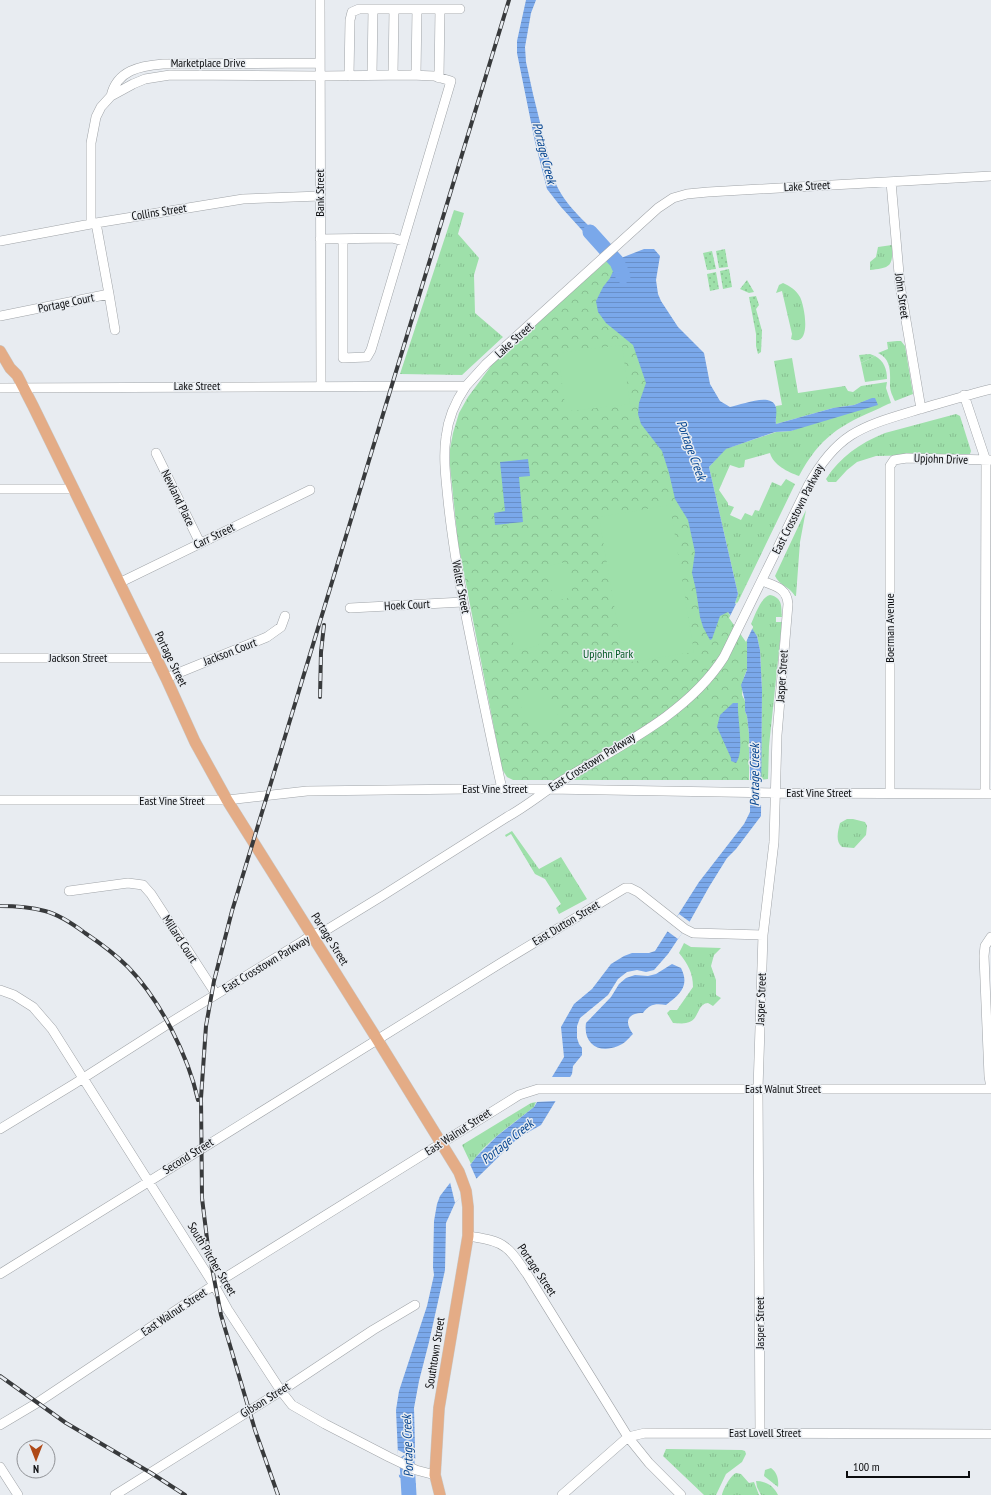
<svg xmlns="http://www.w3.org/2000/svg" width="991" height="1495" font-family="'PT Sans Narrow',sans-serif">
  <defs>
    <pattern id="grass-tufts" width="24" height="20" patternUnits="userSpaceOnUse"><rect width="24" height="20" fill="#9ee0aa"/><path d="M3 7l-1-3M5 7V3M7 7l1-3M15 17l-1-3M17 17v-4M19 17l1-3" fill="none" stroke="#87bf91"/></pattern>
    <pattern id="park-crowns" width="20" height="18" patternUnits="userSpaceOnUse"><rect width="20" height="18" fill="#9ee0aa"/><path d="M2 6a3 3 0 1 1 6 0M12 15a3 3 0 1 1 6 0" fill="none" stroke="#87bf91"/></pattern>
    <pattern id="garden-dots" width="8" height="8" patternUnits="userSpaceOnUse"><rect width="8" height="8" fill="#9ee0aa"/><path d="M2 2h.1M6 6h.1" fill="none" stroke="#87bf91" stroke-width="1.8" stroke-linecap="round"/></pattern>
    <pattern id="water-rules" width="6" height="5" patternUnits="userSpaceOnUse"><rect width="6" height="5" fill="#7aa8ea"/><path d="M0 2.5h6" fill="none" stroke="#688fc8"/></pattern>
  </defs>
  <rect width="100%" height="100%" fill="#e8ecf1"/>
  <!-- grass -->
  <path fill="url(#grass-tufts)" d="M454 210 464 213 458 234 479 258 474 275 475 313 503 337 462 375 400 374Z
    M892 245C893 266 891 268 870 270V262L876 257 878 247Z
    M783 283C790 286 796 290 800 297 805 307 812 348 791 339L792 334 782 291 776 293 779 285Z
    M897 341H901L905 346 913 394 895 401C893 397 890 391 890 386 890 374 892 359 878 353L888 349 887 342Z
    M875 356C884 361 887 369 887 379L865 382 861 363Z
    M792 358 798 393 845 386 848 391 853 392 861 386 887 382 886 388 891 403C887 404 884 406 880 408 840 425 820 437 799 476 788 472 773 465 770 453L745 460 744 467 739 468 730 465 719 490 728 503V505L734 507 730 515 741 520 745 513 752 516 755 510 759 511 772 482 781 486 786 479 795 484 737 604 735 603 738 594 709 467 725 449 776 432 791 431 872 398 854 405 833 408 776 424V406L782 405 774 361Z
    M956 414 960 416 971 451 970 454 876 456 857 462 847 470 836 482H828L826 479C840 457 860 443 885 433Z
    M806 510 800 542 796 596H795C790 587 779 585 775 576Z
    M770 595C783 598 781 606 782 617H776V622H782L769 746 768 779 761 780 762 690 760 650 757 636 752 629 753 627 751 624C755 615 761 597 770 595Z
    M847 819H853L865 822 867 826 866 835 854 848 842 847C835 841 838 831 840 823Z
    M512 831 539 869 561 857 587 899 559 914 556 908 561 904 545 879 535 874 511 834 506 837 505 835Z
    M684 943 691 947 721 948 714 955 711 966 716 980V995L721 998 713 1006 708 1003C696 1004 700 1021 686 1023 682 1024 677 1023 673 1023L667 1013 670 1010H677L693 987C693 973 688 964 679 953Z
    M536 1102 534 1107C512 1125 486 1141 471 1164L462 1145 531 1103Z
    M666 1449 742 1450 745 1451 746 1454 742 1462 726 1474 716 1495H704L663 1456Z
    M771 1468C777 1472 779 1480 778 1487L764 1476 765 1470Z
    M736 1473 741 1474 749 1483 754 1482 759 1495H722C723 1489 731 1475 736 1473Z
    M756 1481C766 1481 774 1486 778 1495H761L757 1487Z"/>
  <!-- park -->
  <path fill="url(#park-crowns)" d="M608 260 614 263 634 320 727 611 747 640V670L744 677 742 695 745 701V711L747 716 749 734V780H513L507 777 502 769 458 543 450 466V449L453 433 459 413 468 397 497 358Z"/>
  <!-- garden -->
  <path fill="url(#garden-dots)" d="M725 249 728 267 719 268 716 251Z
    M712 251 716 269 707 270 703 253Z
    M729 269 732 287 723 289 720 271Z
    M716 272 719 289 710 291 707 274Z
    M747 280 754 292 749 293 740 289Z
    M756 296 759 305 756 309 762 331 761 352 758 354 756 346V334L749 297Z
    M870 354 875 356 861 363 859 355Z"/>
  <!-- pitch -->
  <path fill="#9ee0aa" d="M622 345 630 404 572 411 565 405 558 353Z
    M670 505 694 652 624 663 599 517Z
    M566 562 573 597 554 601 547 566Z
    M537 609 542 639 538 646 519 650 514 647 508 614Z
    M534 688 564 721 548 736 517 703Z"/>
  <!-- water -->
  <path fill="url(#water-rules)" d="M526 0H536L531 13 525 47 526 62 533 94 554 179C563 205 589 225 607 243L600 250 561 207 547 189 535 142 517 53V41Z
    M644 249H654L660 256 656 280 658 294 661 301 678 327 704 353 710 384 720 401 730 407C741 405 769 393 775 405 778 410 775 419 776 424L833 408 854 405 872 398H875L878 405 791 431 775 432 726 449 709 467 738 594 735 603 757 636 760 650 762 690 761 816 736 849 727 858 709 887 690 921 668 954 654 970 646 972 637 970 627 972 618 979 608 995 580 1018 577 1026V1038L579 1044 582 1048V1055L573 1066 572 1074 541 1125 518 1138 477 1178 455 1203 446 1223 445 1270 429 1342 419 1381 414 1408 416 1486 399 1477 396 1410 399 1391 427 1306 434 1275 433 1267 434 1221 437 1204 440 1196 450 1183 471 1164 476 1157 497 1136 534 1107 564 1057 561 1027 574 1004 592 989 611 964 624 956 632 953H649L655 951 699 882 744 824 750 812V775L749 734 747 716 745 711V701L741 685 747 670V640L728 612 720 616 712 639 710 640 703 627 700 617 696 590 692 573 695 552 688 520 675 499 669 473 662 451 641 424 638 414 639 403 646 383 633 345 606 323 598 312 596 301 603 287 610 278 615 267 614 263 611 262 619 255 621 258Z
    M528 459 530 476 519 477 523 522 495 525 494 513 505 511 500 462Z
    M733 703H738C737 719 745 751 736 763L731 761V758L717 727 720 715Z
    M672 964 681 968C690 986 680 994 666 1005 656 1003 649 1004 643 1013 627 1013 624 1022 633 1034 628 1039 624 1044 618 1046 599 1054 583 1044 586 1023L611 997 619 984 626 978 635 975 648 976 656 974Z"/>
  <!-- pier -->
  <path fill="#e8ecf1" d="M737 602 753 627 746 642 729 618Z
    M750 780H762V805H749Z
    M679 914 690 922 678 939 667 931Z
    M550 1077H571L557 1101 536 1102Z
    M469 1162 477 1180 455 1203 450 1182Z
    M398 1450 416 1459 417 1484 398 1474Z"/>
  <g fill="none" stroke-linecap="round" stroke-linejoin="round">
    <!-- river -->
    <path stroke="#7aa8ea" stroke-width="15" d="M590 232 617 262 623 276
      M407 1462 409 1495"/>
    <defs>
      <path id="minor" d="M320 0 321 386
        M372 75 373 9
        M393 75 394 9
        M416 75 417 9
        M349 76 350 20 352 12 359 9H460
        M439 78 440 9
        M111 96C117 70 140 66 163 64L320 63
        M891 182 900 285 921 409
        M91 224V143L96 117 101 107 111 96 133 84 145 79 170 75 320 76 411 75 434 76 451 81 371 350 367 357 343 358V239
        M320 239 392 238 403 241
        M0 241 96 223 243 199 320 196
        M109 294 115 330
        M0 316 109 294 96 223
        M466 386C455 402 448 418 446 437 443 458 446 479 448 500 452 538 458 574 465 611 477 671 489 730 502 789
        M0 388 466 386 486 364 658 208 673 198 687 194 708 192 991 176
        M964 395 986 461 985 794
        M156 453 200 543
        M0 489H74
        M119 583 310 490
        M350 608 463 602
        M0 658H156
        M166 678 267 637 281 627 285 616
        M890 793V466L894 460 907 458 991 460
        M0 800H227L307 791 468 789H548L776 793 991 794
        M69 891 128 883 143 885 151 894 216 994
        M991 937 985 946 984 956 989 1076 991 1088
        M0 990 14 995 33 1007 52 1029 214 1285 228 1310 281 1391 292 1405 325 1424 389 1457 416 1470 435 1475
        M0 1129 74 1084 168 1024 303 941 312 935 328 929 382 896 507 817C527 806 543 792 563 780 619 746 688 714 724 657L808 486C838 431 864 426 920 409 944 402 967 395 991 389
        M468 1236C479 1238 495 1239 505 1247 514 1253 520 1265 527 1274L628 1437 649 1463 681 1495
        M0 1274 504 961 625 888H630L638 892 685 929 693 933 763 935
        M0 1425 37 1403 223 1279 519 1095 538 1089H991
        M760 1433 758 1089 763 935 774 842 777 735 788 604C787 588 775 586 762 581
        M0 1467 18 1495
        M115 1495 281 1391 373 1330 415 1305
        M562 1495 628 1437 645 1433 991 1434"/>
      <path id="major" d="M0 351 10 368 17 375 33 406 166 678 195 742 227 800 377 1039 459 1172 466 1191 468 1207V1236L439 1408 435 1475 440 1495"/>
    </defs>
    <!-- minor casing -->
    <use href="#minor" stroke="#a0a4a8" stroke-width="10"/>
    <!-- major casing -->
    <use href="#major" stroke="#c9caca" stroke-width="12"/>
    <!-- minor -->
    <use href="#minor" stroke="#fff" stroke-width="9"/>
    <!-- major -->
    <use href="#major" stroke="#e4ac86" stroke-width="11"/>
    <defs>
      <path id="rail" d="M320 697 321 652 324 625
        M0 906C15 906 30 907 45 911 60 915 73 924 85 933 100 943 115 954 128 967 160 1000 188 1055 198 1100
        M0 1376 66 1423 151 1473 185 1495
        M278 1495 255 1430 221 1315 208 1247 202 1198 201 1098 206 1026 214 981 232 911 509 0"/>
    </defs>
    <!-- rail casing -->
    <use href="#rail" stroke="#383a3c" stroke-width="4"/>
    <!-- rail -->
    <use href="#rail" stroke="#e8ecf1" stroke-width="2.5" stroke-dasharray="8" stroke-linecap="butt"/>
  </g>
  <g text-anchor="middle" stroke-width="3" stroke-linejoin="round" paint-order="stroke">
    <!-- street labels -->
    <g font-size="12" fill="#0b0c0e" stroke="#e8ecf1">
      <text x="208" y="67">Marketplace Drive</text>
      <text transform="translate(807 186) rotate(-3)" y="4">Lake Street</text>
      <text transform="translate(320 193) rotate(-90)" y="4">Bank Street</text>
      <text transform="translate(159 212) rotate(-9)" y="4">Collins Street</text>
      <text transform="translate(902 296) rotate(82)" y="4">John Street</text>
      <text transform="translate(66 303) rotate(-12)" y="4">Portage Court</text>
      <text transform="translate(514 340) rotate(-42)" y="4">Lake Street</text>
      <text x="197" y="390">Lake Street</text>
      <text transform="translate(941 459) rotate(2)" y="4">Upjohn Drive</text>
      <text transform="translate(178 498) rotate(64)" y="4">Newland Place</text>
      <text transform="translate(798 509) rotate(-63)" y="4">East Crosstown Parkway</text>
      <text transform="translate(214 536) rotate(-26)" y="4">Carr Street</text>
      <text transform="translate(461 587) rotate(79)" y="4">Walter Street</text>
      <text transform="translate(407 605) rotate(-3)" y="4">Hoek Court</text>
      <text transform="translate(890 628) rotate(-90)" y="4">Boerman Avenue</text>
      <text transform="translate(230 652) rotate(-21)" y="4">Jackson Court</text>
      <text x="78" y="662">Jackson Street</text>
      <text transform="translate(171 659) rotate(64)" y="4">Portage Street</text>
      <text transform="translate(782 676) rotate(-86)" y="4">Jasper Street</text>
      <text transform="translate(592 762) rotate(-32)" y="4">East Crosstown Parkway</text>
      <text x="495" y="793">East Vine Street</text>
      <text x="819" y="797">East Vine Street</text>
      <text x="172" y="805">East Vine Street</text>
      <text transform="translate(566 923) rotate(-31)" y="4">East Dutton Street</text>
      <text transform="translate(180 939) rotate(57)" y="4">Millard Court</text>
      <text transform="translate(330 939) rotate(58)" y="4">Portage Street</text>
      <text transform="translate(266 964) rotate(-31)" y="4">East Crosstown Parkway</text>
      <text transform="translate(761 999) rotate(-88)" y="4">Jasper Street</text>
      <text x="783" y="1093">East Walnut Street</text>
      <text transform="translate(458 1132) rotate(-33)" y="4">East Walnut Street</text>
      <text transform="translate(188 1156) rotate(-32)" y="4">Second Street</text>
      <text transform="translate(212 1259) rotate(59)" y="4">South Pitcher Street</text>
      <text transform="translate(537 1270) rotate(56)" y="4">Portage Street</text>
      <text transform="translate(174 1312) rotate(-34)" y="4">East Walnut Street</text>
      <text transform="translate(760 1323) rotate(-90)" y="4">Jasper Street</text>
      <text transform="translate(435 1353) rotate(-81)" y="4">Southtown Street</text>
      <text transform="translate(265 1400) rotate(-32)" y="4">Gibson Street</text>
      <text x="765" y="1437">East Lovell Street</text>
    </g>
    <!-- park labels -->
    <g font-size="12" fill="#055a26" stroke="#e8ecf1">
      <text x="608" y="658">Upjohn Park</text>
    </g>
    <!-- water labels -->
    <g font-size="13" font-style="italic" fill="#044490" stroke="#e8ecf1">
      <text transform="translate(545 153) rotate(76)" y="5">Portage Creek</text>
      <text transform="translate(692 450) rotate(70)" y="5">Portage Creek</text>
      <text transform="translate(754 775) rotate(-90)" y="5">Portage Creek</text>
      <text transform="translate(507 1141) rotate(-39)" y="5">Portage Creek</text>
      <text transform="translate(407 1446) rotate(-92)" y="5">Portage Creek</text>
    </g>
  </g>
  <!-- north arrow -->
  <g transform="translate(36 1459) rotate(180)"><circle r="19" fill="#e8ecf1" stroke="#909296"/>
  <path d="M0-3L7 15L0 10L-7 15Z" fill="#af4a18"/>
  <text y="-6" font-size="11" font-weight="bold" text-anchor="middle" fill="#0b0c0e">N</text>
  </g>
  <!-- scale -->
  <path d="M847 1471v6h122v-6" fill="none" stroke="#0b0c0e" stroke-width="2"/>
  <text x="853" y="1471" font-size="12" fill="#0b0c0e" stroke="#e8ecf1" stroke-width="3" paint-order="stroke">100 m</text>
</svg>
